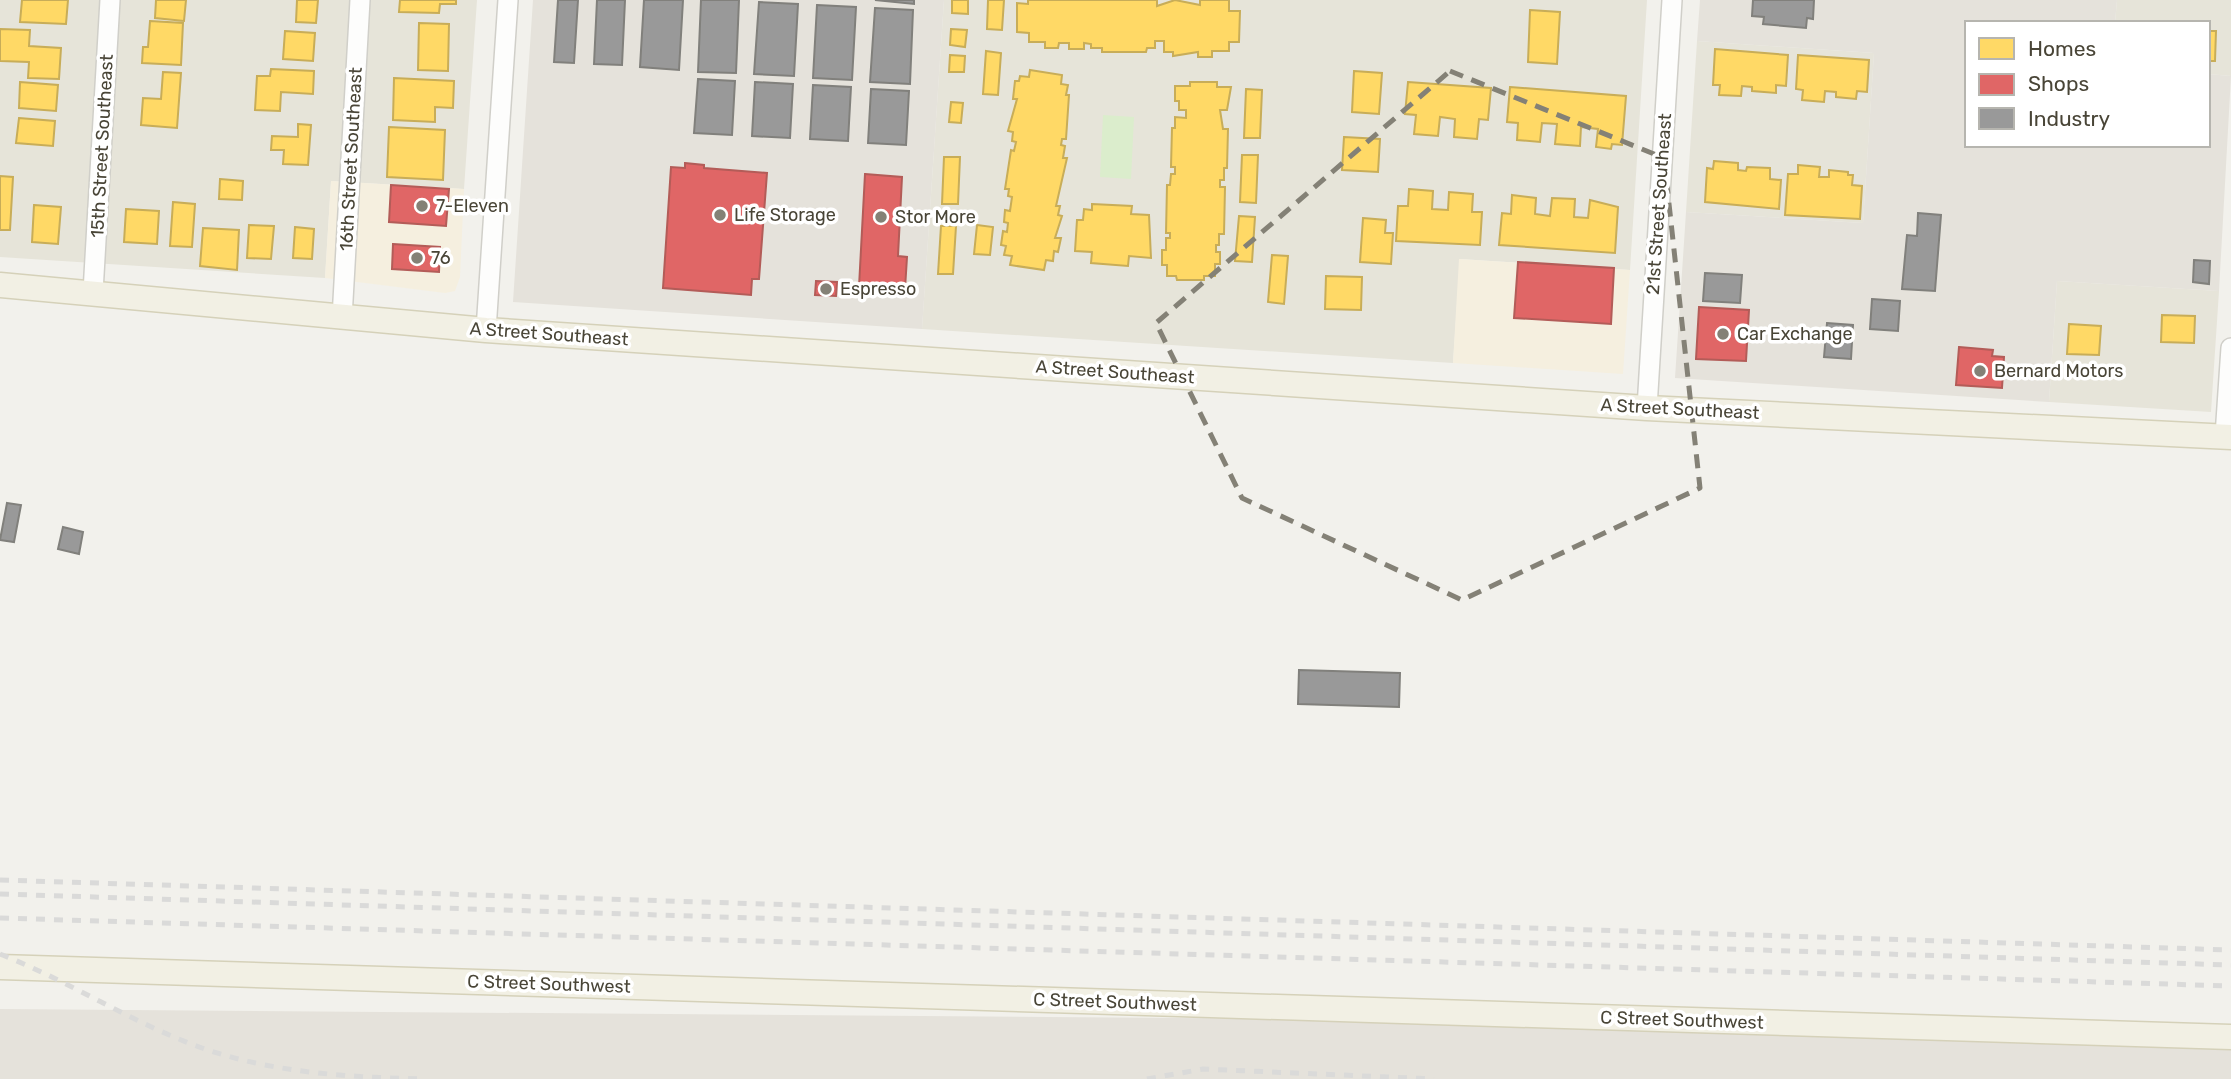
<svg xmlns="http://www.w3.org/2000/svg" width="2231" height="1079" font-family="Rubik,sans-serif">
  <rect width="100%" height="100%" fill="#f2f1ec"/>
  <!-- residential -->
  <path fill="#e6e4d9" d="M0 0H477L464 189 331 181 325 278 0 257Z
    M944 0H1647L1630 270 1460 259 1453 363 922 329Z
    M2117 0H2231V76L2208 74V23H2115Z
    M1697 41 1874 53 1863 223 1686 212Z
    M2057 281 2219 291 2211 412 2049 402Z"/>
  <!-- commercial -->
  <path fill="#f5efdf" d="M331 181 464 189 460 277 455 291 445 293 325 278Z
    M1459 259 1630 270 1623 374 1453 363Z"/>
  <!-- industrial -->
  <path fill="#e5e2db" d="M533 0H944L922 329 513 302Z
    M1700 0H2117L2115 23H1967V145H2208V74L2231 76 2219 291 2057 281 2049 402 1675 378 1686 212 1863 223 1874 53 1697 41Z
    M0 1009 2231 1026V1079H0Z"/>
  <!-- green -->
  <path fill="#dbedcc" d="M1103 115 1134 117 1131 179 1100 177Z"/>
  <!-- homes -->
  <path fill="#ffd966" stroke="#c8ad58" stroke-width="2" d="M22 0H68L66 24 20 22Z
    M156 0H186L184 21 155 18Z
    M297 0H318L316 23 296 22Z
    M400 0H456V4H440L439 13 399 12Z
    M952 0H968V14L952 13Z
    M988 0H1004L1002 30 987 29Z
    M1028 0H1157V6L1175 0 1200 5V0H1229V11H1240L1239 42H1229V51H1212V57H1198V52L1173 56V52H1164V41H1155V48H1147L1146 52H1102V48H1091V44L1084 43V49H1069V43H1059L1058 48H1045V42H1029V33L1017 32V3L1028 4Z
    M1530 10 1560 12 1557 64 1528 62Z
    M150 21 183 23 181 65 142 63 143 47H148Z
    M419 23 449 24 448 71 418 70Z
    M0 29 30 30 29 46 61 48 59 79 28 78 29 62 0 61Z
    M951 29 967 30 965 47 950 45Z
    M285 31 315 33 313 61 283 59Z
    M2208 31H2216L2215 61H2208Z
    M1715 49 1788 55 1786 86 1776 85V93L1752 91V87L1742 86 1741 96 1719 95 1720 85H1713Z
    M986 51 1001 53 998 95 983 94Z
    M950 55 965 56 964 72H949Z
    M1798 55 1869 60 1867 92 1857 91 1856 99 1836 97V92L1825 91 1824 102 1802 100 1803 90 1796 89Z
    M271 69 314 71 313 94 281 92 280 111 255 110 257 76H270Z
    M1030 70 1062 75 1061 84 1068 85 1066 95H1069L1066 139H1062L1061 145 1065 146 1063 158H1067L1056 206H1060L1058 215 1062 216 1055 238H1061L1058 252 1054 251 1053 261 1046 260 1044 270 1010 265 1012 256 1004 255 1006 246 1001 245 1003 231 1007 232 1008 223 1004 222 1005 210 1010 211 1012 197 1008 196 1009 189H1005L1011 150 1014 151 1016 142 1012 141 1013 132 1008 131 1017 99H1013L1015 81H1019L1020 76 1029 77Z
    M1354 71 1382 73 1379 114 1352 112Z
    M163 72 181 73 177 128 141 125 143 98 161 99Z
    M394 78 454 81 453 108 435 107V122L393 120Z
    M20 82 58 85 56 111 19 108Z
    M1190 82H1217V87H1231L1227 110H1220L1223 129H1228L1227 168H1224V180H1220V187H1225L1224 234H1219V245H1216V252H1220V264H1215V276H1204V280H1177L1176 276H1167V265H1162V250H1166V238H1170V233H1166L1167 185H1170L1171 174H1175V167H1171L1172 128H1175V117L1186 118V110H1179V101H1175V86H1190Z
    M1408 82 1491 88 1488 120 1479 119 1477 139 1454 137 1455 119 1440 117 1438 136 1414 134 1416 115 1405 114Z
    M1510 87 1626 96 1622 145 1612 144 1611 149 1596 147 1598 129 1581 127 1580 146 1555 144 1557 124 1542 123 1540 142 1517 140 1518 123 1507 122Z
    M1246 89 1262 90 1260 138H1244Z
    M951 102 963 103 961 123 949 122Z
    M19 118 55 121 53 146 16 143Z
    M298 124 311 125 308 165 283 164 284 150H271L272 136 298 137Z
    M389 127 445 130 443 180 387 177Z
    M1344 137 1380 139 1378 172 1342 170Z
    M1242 155H1258L1256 203 1240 202Z
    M944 157H960L958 204H942Z
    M1714 161 1738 163V170L1746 171 1747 167 1770 168V179L1781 180 1779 209 1705 202 1707 168 1713 169Z
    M1798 165 1820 167 1819 177H1829V170L1848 172V175H1853L1852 185 1862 186 1860 219 1785 215 1788 174H1798Z
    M0 176 13 177 10 230H0Z
    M220 179 243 181 242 200 219 199Z
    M1409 189 1433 191 1432 209 1448 210 1449 192 1473 194 1472 212H1482L1480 245 1396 241 1398 206H1408Z
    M1512 195 1536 198 1535 214 1550 216 1552 198 1575 199 1574 217 1588 218 1590 200 1618 207 1615 253 1499 245 1502 213 1511 214Z
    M173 202 195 204 192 247 170 246Z
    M1092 204 1132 206 1131 214 1149 215 1151 258 1129 256 1128 266 1091 263 1092 252 1075 251 1077 220H1083L1084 209 1092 210Z
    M34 205 61 207 58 244 32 242Z
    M126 209 159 211 157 244 124 242Z
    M1239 216 1255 217 1252 262 1235 261Z
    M1363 218 1386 220 1385 233H1393L1391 264 1360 262Z
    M249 225 274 226 271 259 247 258Z
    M977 225 993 227 990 255 974 254Z
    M941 226H956L953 274H938Z
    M295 227 314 229 312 259 293 258Z
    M203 228 239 230 237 270 200 266Z
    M1272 255 1288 256 1284 304 1268 302Z
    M1326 276 1362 277 1361 310 1325 309Z
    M2162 315 2195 316 2194 343 2161 342Z
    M2069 324 2101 326 2099 355 2067 354Z"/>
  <!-- shops -->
  <path fill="#e06666" stroke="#b35c58" stroke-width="2" d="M685 163 704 165V168L767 173 759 279H752L751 295 663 288 671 167 685 168Z
    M865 174 902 177 898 256 907 257 905 289 859 287Z
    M391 185 449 189 446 226 389 222Z
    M393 244 440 247 439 272 392 269Z
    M1518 262 1614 268 1611 324 1514 318Z
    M816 281 837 282 836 296 815 295Z
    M1699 307 1749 310 1746 361 1696 359Z
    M1959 347 1993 350 1992 356 2004 357 2002 388 1956 385Z"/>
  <!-- industry -->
  <path fill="#999" stroke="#81807c" stroke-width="2" d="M558 0H578L574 63 554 62Z
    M597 0H625L622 65 594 64Z
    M644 0H683L679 70 640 67Z
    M701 0H739L736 73 698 72Z
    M875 0H914V4Z
    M1753 0H1814L1813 19 1807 18 1806 28 1763 24 1764 17 1752 16Z
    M759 2 798 4 794 76 754 74Z
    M817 5 856 7 852 80 813 78Z
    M875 8 913 10 910 84 870 82Z
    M698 79 735 81 732 135 694 133Z
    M755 82 793 84 790 138 752 136Z
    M813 85 851 87 848 141 810 139Z
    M871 89 909 91 906 145 868 143Z
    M1918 213 1941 215 1935 291 1902 289 1907 235 1917 236Z
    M2194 260 2210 261 2209 284 2193 282Z
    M1705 273 1742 275 1740 303 1703 301Z
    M1872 299 1900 301 1898 331 1870 329Z
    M1827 323 1853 325 1851 359 1824 357Z
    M7 503 21 505 14 542 0 540Z
    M63 527 83 532 79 554 58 549Z
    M1299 670 1400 673 1399 707 1298 704Z"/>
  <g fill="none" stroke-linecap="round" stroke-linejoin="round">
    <defs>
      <path id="minor" d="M93 292 110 0
        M342 318 360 0
        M486 330 508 0
        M1647 408 1672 0
        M2225 436 2231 348"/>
      <path id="major" d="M0 285 486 330 1647 408 2231 437
        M0 967 2231 1037"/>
    </defs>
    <!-- minor casing -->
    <use href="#minor" stroke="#d0cfc9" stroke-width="22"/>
    <!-- major casing -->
    <use href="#major" stroke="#d5d1b9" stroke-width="27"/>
    <!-- minor -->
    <use href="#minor" stroke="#fdfdfc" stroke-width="19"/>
    <!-- major -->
    <use href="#major" stroke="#f2f0e4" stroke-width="24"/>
    <!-- rail -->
    <path stroke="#dadad9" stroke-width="5" stroke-dasharray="9 9" stroke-linecap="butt" d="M0 880 2231 950
      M0 894 2231 965
      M0 918 2231 986
      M0 954C69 981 132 1023 202 1048 273 1073 348 1077 422 1079
      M1147 1079 1203 1069 1434 1079"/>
  </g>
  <!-- marked area -->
  <path fill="none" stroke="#848176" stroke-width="5" stroke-dasharray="14 9" stroke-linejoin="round" d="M1450 71 1664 158 1700 488 1462 600 1242 498 1156 323Z"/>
  <!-- markers -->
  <g fill="#848176" stroke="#fff" stroke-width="2.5">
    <circle cx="422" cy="206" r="7"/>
    <circle cx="720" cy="215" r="7"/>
    <circle cx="881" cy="217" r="7"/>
    <circle cx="417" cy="258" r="7"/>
    <circle cx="826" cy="289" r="7"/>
    <circle cx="1723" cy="334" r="7"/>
    <circle cx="1980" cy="371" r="7"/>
  </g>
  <g text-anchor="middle" stroke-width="7" stroke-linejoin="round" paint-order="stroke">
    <!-- street labels -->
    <g font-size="18" fill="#494537" stroke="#fff">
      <text transform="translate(102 146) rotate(-87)" y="6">15th Street Southeast</text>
      <text transform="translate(351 159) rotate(-87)" y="6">16th Street Southeast</text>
      <text transform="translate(1659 204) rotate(-86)" y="6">21st Street Southeast</text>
      <text transform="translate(549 334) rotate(4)" y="6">A Street Southeast</text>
      <text transform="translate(1115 372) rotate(4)" y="6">A Street Southeast</text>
      <text transform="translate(1680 409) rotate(3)" y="6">A Street Southeast</text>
      <text transform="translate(549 984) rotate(2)" y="6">C Street Southwest</text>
      <text transform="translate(1115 1002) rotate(2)" y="6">C Street Southwest</text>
      <text transform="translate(1682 1020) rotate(2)" y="6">C Street Southwest</text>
    </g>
    <!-- poi labels -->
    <g font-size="18" fill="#494537" stroke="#fff" text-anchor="start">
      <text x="436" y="212">7-Eleven</text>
      <text x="734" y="221">Life Storage</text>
      <text x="895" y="223">Stor More</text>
      <text x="431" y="264">76</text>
      <text x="840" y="295">Espresso</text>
      <text x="1737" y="340">Car Exchange</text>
      <text x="1994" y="377">Bernard Motors</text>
    </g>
  </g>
  <!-- legend -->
  <rect x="1965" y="21" width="245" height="126" fill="#ffffff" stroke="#b6b5af" stroke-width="2"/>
  <rect x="1979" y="38" width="35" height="21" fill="#ffd966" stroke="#b6b5af" stroke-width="2"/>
  <text x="2028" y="56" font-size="21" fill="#494537">Homes</text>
  <rect x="1979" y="74" width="35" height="21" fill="#e06666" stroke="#b6b5af" stroke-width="2"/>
  <text x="2028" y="91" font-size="21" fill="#494537">Shops</text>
  <rect x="1979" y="108" width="35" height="21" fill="#999999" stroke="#b6b5af" stroke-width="2"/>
  <text x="2028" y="126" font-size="21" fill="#494537">Industry</text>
</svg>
